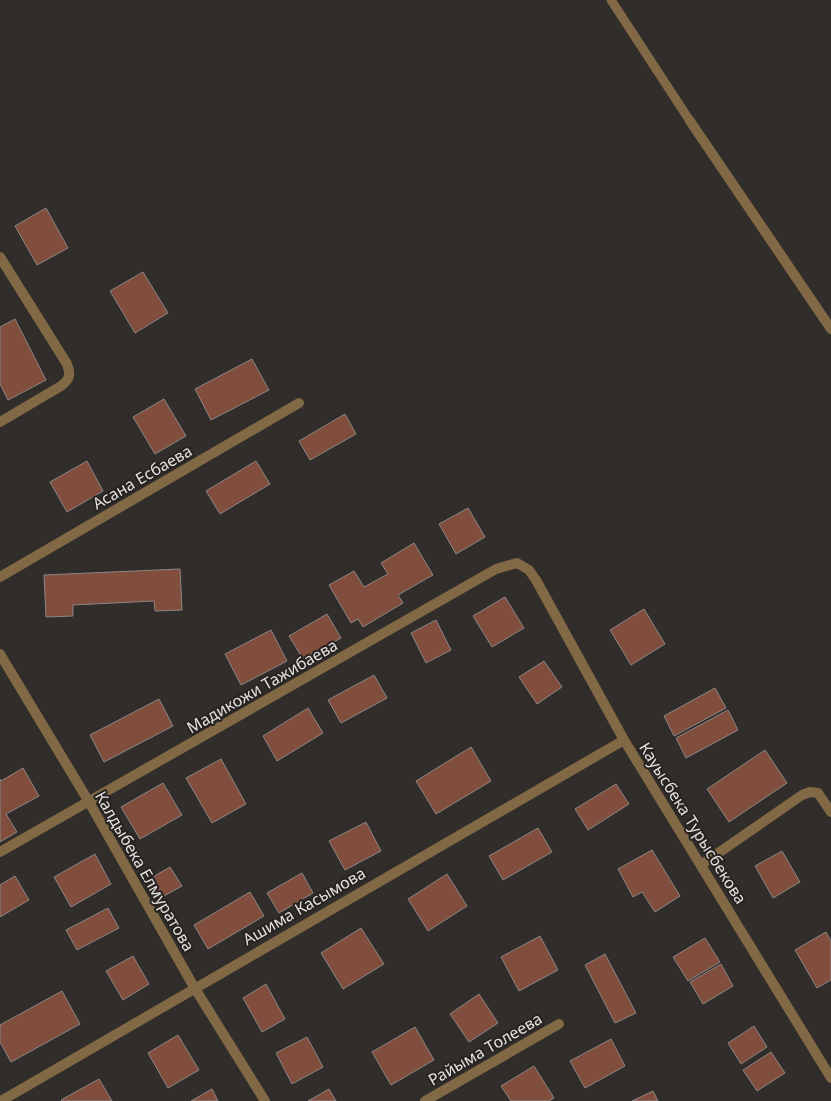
<svg xmlns="http://www.w3.org/2000/svg" width="831" height="1101" font-family="'Noto Sans',sans-serif">
  <rect width="100%" height="100%" fill="#312d2a"/>
  <!-- building -->
  <path fill="#814e3e" stroke="#8c8684" d="M46 208 68 248 37 265 15 226Z
    M143 272 168 313 135 333 110 291Z
    M15 319 46 380 8 400 0 384V327Z
    M252 359 269 390 211 420 195 389Z
    M164 399 186 436 155 454 133 417Z
    M345 414 356 434 310 460 299 441Z
    M87 461 103 491 67 512 50 482Z
    M256 461 270 484 220 514 206 491Z
    M468 508 485 537 456 554 439 524Z
    M414 543 433 575 398 595 403 603 363 627 358 619 351 623 329 585 354 571 364 587 388 574 381 563Z
    M180 569 182 610 155 611 154 601 73 605V616L46 617 44 575Z
    M505 597 524 628 492 647 473 616Z
    M644 609 665 644 631 665 610 630Z
    M327 614 341 638 303 659 289 636Z
    M436 620 451 650 426 663 411 633Z
    M271 630 287 661 241 685 225 654Z
    M544 661 562 687 537 704 519 677Z
    M374 675 387 698 341 723 328 700Z
    M715 688 726 708 674 736 664 716Z
    M159 699 173 726 104 762 90 735Z
    M308 708 323 733 277 761 263 736Z
    M728 710 738 730 686 758 676 738Z
    M471 747 491 781 436 814 416 781Z
    M765 750 787 783 729 822 707 789Z
    M221 759 246 804 212 823 186 778Z
    M23 768 39 796 6 814 17 832 0 842V779L1 781Z
    M163 783 182 815 140 839 121 807Z
    M616 784 629 804 588 830 575 809Z
    M366 822 381 851 345 870 329 841Z
    M538 828 552 852 503 880 489 856Z
    M652 850 680 896 655 912 642 892 633 897 618 869Z
    M782 851 800 882 773 898 755 866Z
    M95 854 111 884 71 907 54 877Z
    M170 867 182 886 162 897 151 878Z
    M302 873 313 893 279 913 267 893Z
    M447 874 467 906 428 931 408 899Z
    M15 876 29 900 0 917V885Z
    M250 892 264 916 208 949 194 925Z
    M108 908 119 928 77 950 66 930Z
    M361 928 384 964 343 989 321 953Z
    M826 932 831 941V980L817 988 795 950Z
    M540 936 558 970 519 991 501 957Z
    M705 938 720 962 688 981 673 957Z
    M605 954 636 1013 615 1023 585 965Z
    M133 956 149 984 123 1000 106 971Z
    M721 964 733 986 703 1004 690 982Z
    M266 984 285 1019 262 1032 243 998Z
    M62 991 80 1024 11 1062 0 1042V1025Z
    M479 994 498 1023 469 1042 450 1014Z
    M754 1026 767 1047 741 1064 728 1043Z
    M415 1027 434 1060 391 1085 372 1052Z
    M178 1035 199 1070 168 1088 148 1053Z
    M307 1037 323 1067 292 1084 276 1053Z
    M611 1039 625 1066 585 1088 570 1061Z
    M771 1052 785 1073 757 1091 743 1070Z
    M534 1066 554 1098 549 1101H511L501 1086Z
    M99 1079 112 1101H62L61 1100Z
    M212 1089 218 1101H191Z
    M329 1089 336 1101H308Z
    M653 1091 658 1101H632Z"/>
  <g fill="none" stroke-linecap="round" stroke-linejoin="round">
    <!-- service -->
    <path stroke="#816945" stroke-width="9" d="M611 0 690 121"/>
    <!-- minor -->
    <path stroke="#816945" stroke-width="10" d="M690 121 831 329
      M0 257 67 364C71 375 70 379 61 386L0 422
      M0 577 299 403
      M0 654 89 802 194 987 265 1101
      M0 852 496 569 517 563 529 570 536 580 624 740 831 1078
      M701 865 802 795 810 792 818 793 831 812
      M1 1101 624 740
      M425 1101 559 1024"/>
  </g>
  <g text-anchor="middle" stroke-width="4" stroke-linejoin="round" paint-order="stroke">
    <!-- street labels -->
    <g font-size="16" fill="#e3e0df" stroke="#272321">
      <text transform="translate(142 477) rotate(-30)" y="6">Асана Есбаева</text>
      <text transform="translate(262 686) rotate(-30)" y="6">Мадикожи Тажибаева</text>
      <text transform="translate(693 823) rotate(58)" y="6">Кауысбека Турысбекова</text>
      <text transform="translate(145 871) rotate(60)" y="6">Калдыбека Елмуратова</text>
      <text transform="translate(304 906) rotate(-30)" y="6">Ашима Касымова</text>
      <text transform="translate(485 1049) rotate(-30)" y="6">Райыма Толеева</text>
    </g>
  </g>
</svg>
